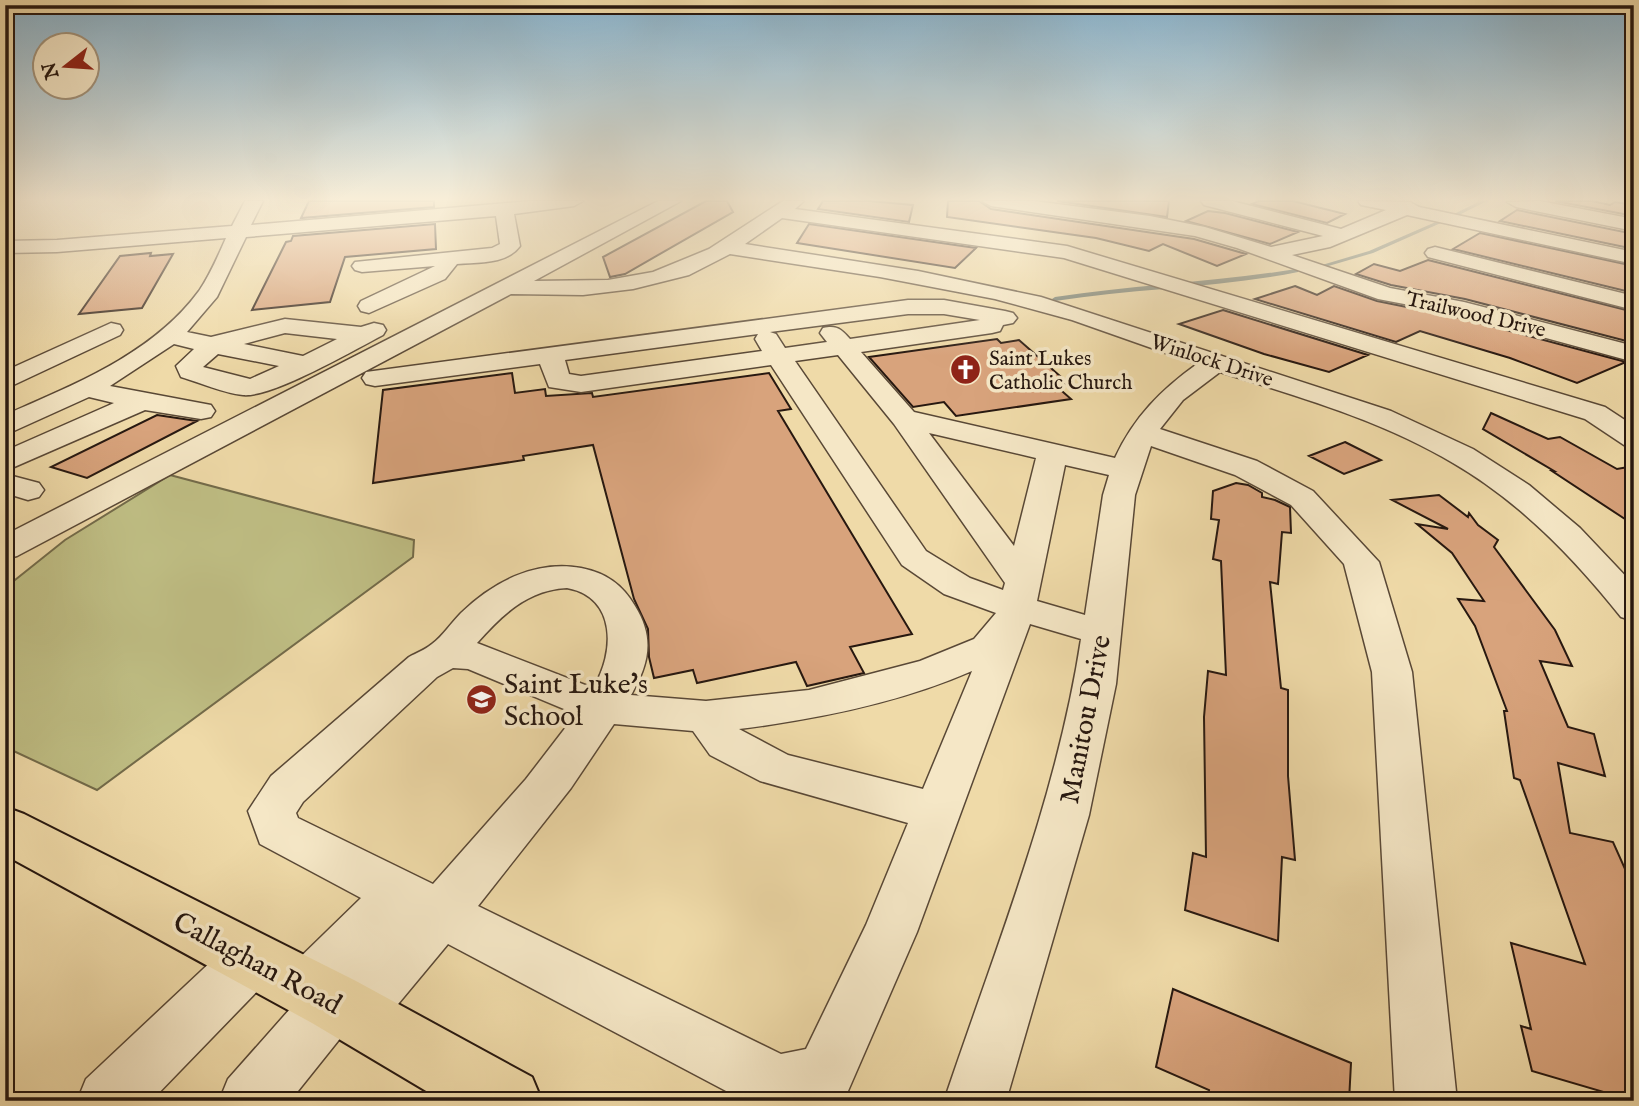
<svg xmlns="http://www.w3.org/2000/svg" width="1639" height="1106" font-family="'IM FELL English',serif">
  <rect width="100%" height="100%" fill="#efdaa8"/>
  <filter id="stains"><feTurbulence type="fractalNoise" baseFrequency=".00286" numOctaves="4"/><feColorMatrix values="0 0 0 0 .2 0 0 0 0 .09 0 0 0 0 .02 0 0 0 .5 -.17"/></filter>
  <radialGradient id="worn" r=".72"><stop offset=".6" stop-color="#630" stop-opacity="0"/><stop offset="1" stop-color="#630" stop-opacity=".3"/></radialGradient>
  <!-- green -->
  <path fill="#bfbe84" stroke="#736b4a" stroke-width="2" d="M170 475 414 540 413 557 97 790 5 747V588L65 540Z"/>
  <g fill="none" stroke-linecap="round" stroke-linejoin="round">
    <!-- stream -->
    <path fill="#6d7970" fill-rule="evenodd" d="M1480 201H1487L1455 217 1450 216Z
      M1438 221 1443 222 1373 253 1325 267 1322 265 1369 251Z
      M1296 269 1298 270V272C1218 288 1136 288 1055 301L1052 299 1055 297C1135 285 1216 282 1296 269Z"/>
  </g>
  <!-- building -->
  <path fill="#d8a37c" stroke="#271810" stroke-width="2" d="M309 201H434V207L301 218Z
    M706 201H727L733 212 625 274 610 277 603 257Z
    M823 201H869L913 205 909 222 818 209Z
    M948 201H979L991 209 1194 239 1246 254 1217 266 1163 244 1149 251 1096 238 947 217Z
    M1057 201H1169L1167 217Z
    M1259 201H1293L1345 214 1327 223 1252 204Z
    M1555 201H1592L1610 205 1615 202 1634 205V216Z
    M1517 210 1634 234V249L1500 221Z
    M1208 211 1225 213 1298 232 1270 244 1186 221Z
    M435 224 436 249 345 257 330 302 252 310 286 242 291 241 293 236Z
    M809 224 976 248 955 268 797 243Z
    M1480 233 1634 266V293L1453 249Z
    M151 253 150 256 173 254 142 308 79 314 120 256Z
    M1428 260 1634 312V343L1465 299 1391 285 1356 274 1374 264 1400 271Z
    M1295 286 1317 295 1334 286 1377 301 1461 318 1626 362 1577 383 1510 358 1420 331 1396 342 1255 299Z
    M1223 310 1368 355 1329 372 1264 354 1179 324Z
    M997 339 1001 343 1019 340 1068 383 1055 385 1071 399 956 416 944 402 913 407 869 357Z
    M512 373 515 393 545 389 546 396 592 393 593 397 769 373 791 409 778 411 912 634 850 647 864 673 807 686 796 662 697 683 693 670 654 678 649 657 648 629 634 599 593 445 523 456 524 460 373 483 383 390Z
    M1491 413 1548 439 1560 437 1617 469 1634 466V525L1552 471H1554L1483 429Z
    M157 415 197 421 87 478 51 467Z
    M1345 442 1381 460 1344 474 1309 456Z
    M1236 483 1248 485 1262 493V497L1275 500 1290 507 1291 533 1282 532 1278 584 1270 582 1281 688 1288 690V776L1295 860 1282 857 1278 941 1185 910 1193 853 1206 857 1204 717 1208 671 1226 675 1221 561 1213 559 1219 520 1211 519 1213 491Z
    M1439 495 1468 517 1469 513 1478 525 1498 540 1494 547 1555 630 1572 666 1540 661 1568 727 1594 734 1605 776 1558 763 1570 833 1613 842 1634 889V1101L1532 1071 1521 1026 1531 1029 1511 943 1585 964 1520 780 1514 778 1504 711H1507L1475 626 1458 599 1484 601 1452 553 1417 524 1448 529 1392 500Z
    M1173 989 1351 1063 1349 1101H1207L1209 1090 1156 1067Z"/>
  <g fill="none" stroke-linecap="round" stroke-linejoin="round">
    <defs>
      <path id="minor" d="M245 201H263L251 225 530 201H583L574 206 514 214 520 246C506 265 478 262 457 264L445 279 369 313 361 311 358 306 361 301 435 266 362 272 355 270 352 266 355 262 492 248 500 244 496 216 246 237 217 297 187 332 211 337 285 319 361 327 374 323 383 325 386 330 383 335C354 350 272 398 243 395 223 393 201 383 181 377L176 366 194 349 174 344 110 386 211 405 215 411 211 417 201 419 145 410 5 471V451L114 403 89 397 5 435V415C73 385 153 354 199 291 210 275 218 256 226 238L57 252 5 253V241L57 240 232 226ZM285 333 337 339 303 356 244 344ZM218 354 279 366 250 379 203 367Z
        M658 201H681L534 281 608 280 653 272 709 249 783 201H804L795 209 1067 246 1605 407 1634 426V448L1624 445 1585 419 1064 258 782 218 745 244 918 271 1041 297 1391 411 1473 449 1529 485 1580 528 1634 585V621L1621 617C1573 557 1520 502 1453 463 1381 420 1299 397 1220 372L1183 400 1160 429 1257 461 1313 491 1379 562 1412 672 1457 1101H1395L1372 672 1344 564 1291 505 1235 475 1151 446 1135 495 1116 684 1089 815 1006 1101H944C995 949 1057 798 1081 639L1030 624 917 932 848 1091 828 1101H745L448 944 374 1033 354 1041 342 1036 290 1101H219L228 1079 290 1009 287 1008 279 989 287 970 361 898 260 844 248 811 271 776 409 657C416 653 425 650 432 644 443 636 451 623 461 613 493 582 535 560 581 568 606 573 622 584 635 606 655 638 649 664 631 695L706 701 809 690 920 661 974 639 996 613 944 594 902 565 771 365 581 392 549 387 540 364 375 386 366 384 362 378 366 372 908 300H944L1005 311 1013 313 1017 318 1013 323 1003 325 1000 331 992 333 861 352 914 412 1115 458C1134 417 1161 390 1197 364L1072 320 995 299 880 277 730 254 689 275 633 289 583 295 511 294 17 556 5 559V535ZM908 314H944L980 320 850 339C841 329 837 325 823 328L820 333 827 342 785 348 776 334 770 332ZM758 334 755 339 762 351 581 376 569 374 565 360ZM838 355 894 424 1005 583 1003 590 970 578 926 551 795 361ZM929 433 1036 458 1014 546ZM1065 465 1109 475 1103 495 1085 615 1037 601ZM567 588C617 597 615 653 593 688L477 643C502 615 527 590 567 588ZM453 668 468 669 576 714 526 779 433 884 298 818 296 813 303 802 437 677ZM972 671 923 789 788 755 739 729C818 719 899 703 972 671ZM614 724 693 731 710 755 760 781 908 823 866 925 806 1049 781 1054 478 906 571 788Z
        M982 201H1034L1150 216 1205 227 1271 247 1323 236 1204 205 1201 201H1232L1341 229 1386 210 1361 205 1358 201 1410 202 1419 207 1634 252V264L1407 215 1330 247 1292 255 1390 288 1464 302 1634 346V362L1462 315 1378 299 1237 248 1195 236 991 206Z
        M1540 201 1634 219V231L1516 207 1507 202Z
        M1435 247 1634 296V310L1428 257 1425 253 1428 249Z
        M111 323 120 325 123 330 120 335 5 389V371Z
        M5 474 39 483 44 490 39 497 28 500 5 493Z
        M252 934 271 941 279 959 271 977 151 1101H77L86 1079 233 941Z"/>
      <path id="major" d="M5 807 24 814 356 981 532 1077 542 1101H443L312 1023 5 855Z"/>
    </defs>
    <!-- minor casing -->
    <use href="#minor" stroke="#594836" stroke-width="3"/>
    <!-- major casing -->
    <use href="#major" stroke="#271810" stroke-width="4"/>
    <!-- minor -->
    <use href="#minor" fill="#f5e7c6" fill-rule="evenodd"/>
    <!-- major -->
    <use href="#major" fill="#efdaa8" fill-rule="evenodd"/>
  </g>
  <!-- sky -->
  <linearGradient id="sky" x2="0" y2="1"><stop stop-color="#89b6d2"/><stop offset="0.56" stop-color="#f8eed8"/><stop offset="1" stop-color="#f8eed8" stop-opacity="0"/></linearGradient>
  <rect width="1639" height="356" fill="url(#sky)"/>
  <!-- icons -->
  <defs>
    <symbol id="church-disc" viewBox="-11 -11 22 22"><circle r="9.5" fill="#8f2418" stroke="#f5e7c6"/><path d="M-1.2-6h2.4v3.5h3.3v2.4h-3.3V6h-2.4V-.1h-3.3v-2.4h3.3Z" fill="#fff"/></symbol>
    <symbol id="school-disc" viewBox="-11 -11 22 22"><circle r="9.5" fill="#8f2418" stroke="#f5e7c6"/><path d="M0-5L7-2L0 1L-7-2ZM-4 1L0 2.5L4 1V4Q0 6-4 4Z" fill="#fff"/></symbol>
  </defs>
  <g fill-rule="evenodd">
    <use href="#church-disc" x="948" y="352" width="35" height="35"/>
    <use href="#school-disc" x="464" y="682" width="35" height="35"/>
  </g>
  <g text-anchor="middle" stroke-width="7" stroke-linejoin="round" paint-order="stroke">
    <!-- far-street labels -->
    <g font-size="21" fill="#271810" stroke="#f5e7c6">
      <text transform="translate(1476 314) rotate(13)" y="7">Trailwood Drive</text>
      <text transform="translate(1212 360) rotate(18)" y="7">Winlock Drive</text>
    </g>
    <!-- far-poi labels -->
    <g font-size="21" fill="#271810" stroke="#f5e7c6" text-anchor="start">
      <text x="989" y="365">Saint Lukes<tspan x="989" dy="24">Catholic Church</tspan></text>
    </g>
    <!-- near-poi labels -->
    <g font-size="28" fill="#271810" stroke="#f5e7c6" text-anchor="start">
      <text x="504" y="693">Saint Luke's<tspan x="504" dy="32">School</tspan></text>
    </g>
    <!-- near-street labels -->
    <g font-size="28" fill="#271810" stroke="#f5e7c6">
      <text transform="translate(1084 719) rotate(-79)" y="10">Manitou Drive</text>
      <text transform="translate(258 962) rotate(28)" y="10">Callaghan Road</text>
    </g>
  </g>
  <!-- margin -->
  <rect width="1639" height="1106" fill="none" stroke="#efdaa8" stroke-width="28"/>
  <rect x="7" y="7" width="1625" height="1092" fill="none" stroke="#271810" stroke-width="3.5"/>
  <rect x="14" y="14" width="1611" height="1078" fill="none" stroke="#271810" stroke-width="2"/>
  <!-- north arrow -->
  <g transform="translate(66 66) rotate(253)"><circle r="33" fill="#f5e7c6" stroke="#a3947d" stroke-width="2"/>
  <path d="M0-5L12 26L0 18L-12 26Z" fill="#8f2418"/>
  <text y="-10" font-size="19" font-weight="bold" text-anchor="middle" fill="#271810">N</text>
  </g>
  <rect width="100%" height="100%" filter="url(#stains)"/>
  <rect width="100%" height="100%" fill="url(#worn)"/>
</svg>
